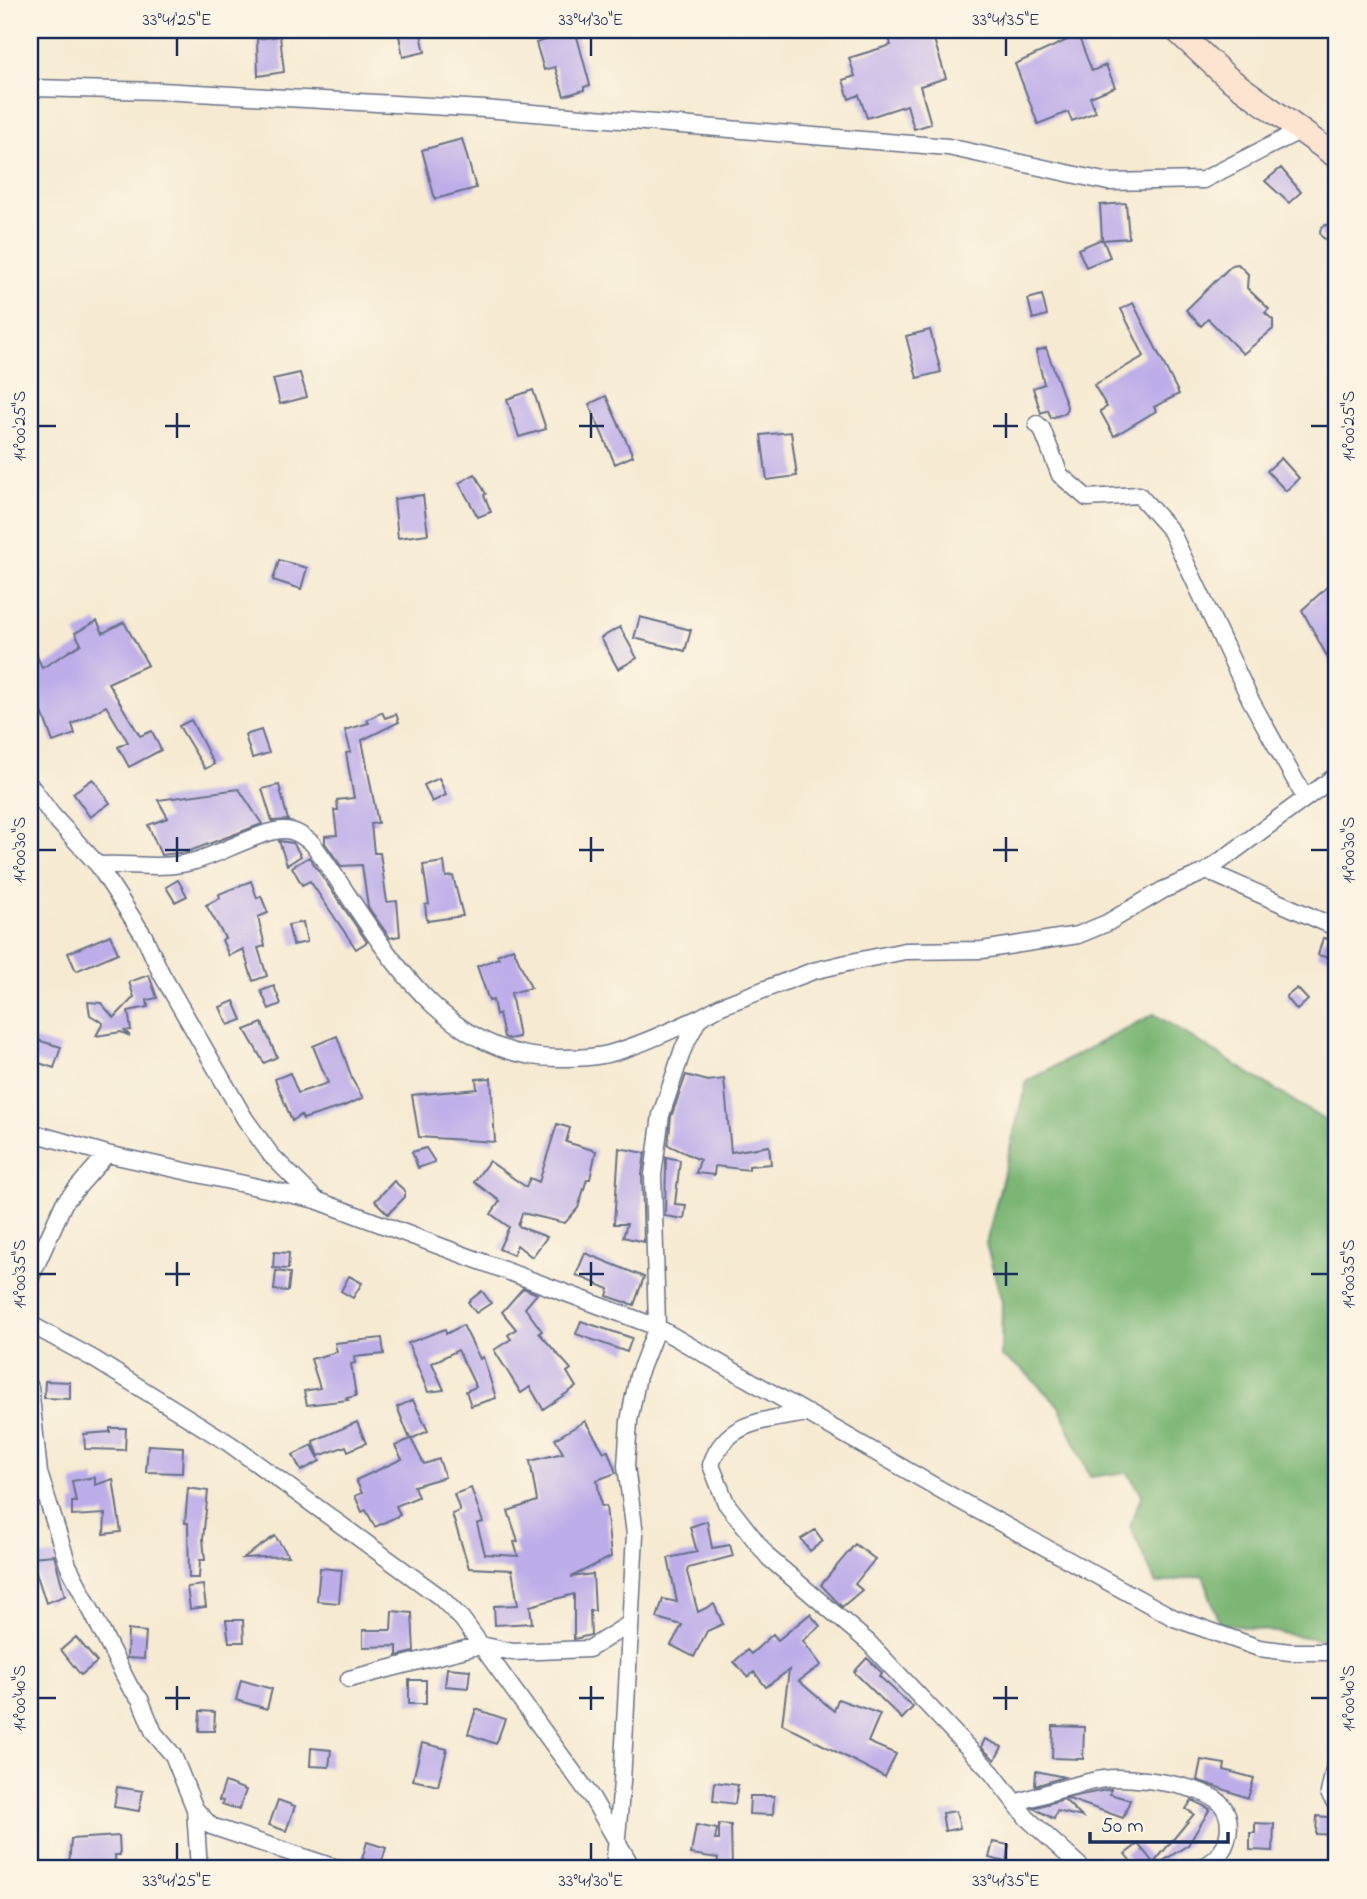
<svg xmlns="http://www.w3.org/2000/svg" width="1367" height="1899" font-family="'Indie Flower',sans-serif">
  <rect width="100%" height="100%" fill="#fcf5e5"/>
  <filter id="ink" filterUnits="userSpaceOnUse"><feTurbulence type="fractalNoise" baseFrequency=".0143" numOctaves="2"/><feDisplacementMap in="SourceGraphic" scale="14" xChannelSelector="R" yChannelSelector="G"/><feConvolveMatrix kernelMatrix="1 2 1 2 8 2 1 2 1" color-interpolation-filters="sRGB"/></filter>
  <filter id="wash" filterUnits="userSpaceOnUse"><feTurbulence type="fractalNoise" baseFrequency=".00686" numOctaves="4" result="noise"/><feDisplacementMap in="SourceGraphic" scale="28" xChannelSelector="R" yChannelSelector="G"/><feGaussianBlur stdDeviation="1.57" result="paint"/><feColorMatrix in="noise" values="0 0 0 0 0 0 0 0 0 0 0 0 0 0 0 0 0 1.4 0 .05"/><feComposite in="paint" operator="in"/></filter>
  <g filter="url(#wash)">
    <rect width="100%" height="100%" fill="#f6ead2"/>
    <!-- forest -->
    <path fill="#7bb674" stroke="#4b7269" stroke-width="2" d="M1154 1014 1337 1128V1642L1219 1623 1203 1575 1156 1584 1130 1525 1142 1494 1127 1472 1090 1477 1059 1406 1022 1369 1001 1357 1002 1302 986 1244 1027 1081Z"/>
    <g id="blocks">
      <!-- building -->
      <path fill="#bdade9" d="M398 30H420L425 52 403 57Z
        M543 30H572L576 33 590 85 584 87V90L564 96 555 67 544 70 536 43 546 40Z
        M903 30H931L946 78 920 86 931 124 914 129 907 105 867 118 859 95 849 99 843 80 855 76 849 58 891 45 888 34Z
        M1078 35 1092 71 1106 65 1115 87 1090 97 1096 112 1072 121 1068 112 1038 124 1015 64Z
        M280 36 284 72 258 76 257 39Z
        M462 139 476 188 435 199 422 150Z
        M1281 168 1301 192 1289 203 1265 181Z
        M1126 203 1129 238 1103 240 1110 257 1086 267 1078 249 1102 239 1100 205Z
        M1320 232a7 7 0 1 1 14 0a7 7 0 1 1-14 0Z
        M1238 264 1248 274 1247 288 1269 309 1265 313 1273 320V329L1243 354 1208 319 1201 326 1186 310 1232 265Z
        M1042 295 1047 315 1033 319 1028 299Z
        M1133 303 1179 394 1154 407 1156 411 1114 436 1100 411 1107 407 1094 385 1144 356 1121 309Z
        M930 330 941 372 917 378 906 336Z
        M1046 348 1067 406 1066 413 1051 418 1048 410 1041 413 1033 388 1044 384 1036 351Z
        M300 373 307 397 280 404 273 379Z
        M533 390 546 429 519 437 507 399Z
        M606 396 633 456 615 464 589 404Z
        M791 432 797 476 767 480 761 435Z
        M1281 458 1299 478 1286 491 1267 471Z
        M475 474 486 494 484 495 491 512 478 517 459 483Z
        M423 495 428 534 398 538 394 499Z
        M279 560 307 568 301 589 273 580Z
        M1337 578V617L1330 624 1337 638V675L1302 610Z
        M640 617 691 630 685 651 634 638Z
        M97 621 103 633 124 622 148 665 108 683 140 736 152 731 161 750 129 767 118 747 128 742 106 706 72 724 75 734 53 742 41 709 35 713 30 704V639L42 668 81 644 75 633Z
        M620 627 637 658 618 669 601 638Z
        M382 712 385 718 396 714 399 722 362 740 378 823 371 824 374 853H380L387 902 397 901 400 936 390 938 368 907 362 865 341 866 325 843V836L337 835 334 810H338L337 800 354 798 346 753 351 752 345 730 369 723 367 720Z
        M191 720 214 764 205 769 179 726Z
        M261 730 269 753 252 758 245 735Z
        M439 778 446 795 432 802 424 785Z
        M93 779 110 803 90 817 73 793Z
        M279 785 288 820 272 821 262 789Z
        M239 789 262 824 187 852 161 855 148 825 168 818 158 800Z
        M279 841 293 843 301 856 287 865Z
        M309 857 367 942 356 949 310 881 302 885 292 867Z
        M444 862 446 877 453 876 463 916 427 921 425 905 429 904 423 865Z
        M178 880 187 896 175 902 166 887Z
        M251 881 257 898 261 896 268 913 258 917 265 946 258 948 267 976 253 981 243 949 229 956 222 940 225 938 206 905 220 898 219 894Z
        M303 922 307 942 293 945 288 925Z
        M110 935 118 953 76 971 68 953Z
        M1323 938 1337 941V960L1318 955Z
        M513 948 531 988 511 993 519 1037 509 1039 504 1037 499 1014 496 1015 493 1000 489 1001 477 966 499 958 497 955Z
        M149 975 157 998 147 1000 148 1007 128 1011 131 1030 125 1031 130 1036 121 1032 96 1036 103 1023 90 1015 88 1002 101 1003 114 1018 134 997 129 982Z
        M274 986 281 1004 269 1009 261 991Z
        M1297 988 1308 1000 1297 1010 1286 997Z
        M234 1001 242 1020 228 1025 220 1007Z
        M262 1023 277 1057 264 1063 245 1030Z
        M337 1036 353 1081 363 1098 344 1106 303 1119 301 1115 292 1121 275 1079 290 1073 298 1093 328 1083 313 1046Z
        M30 1038 61 1047 54 1068 30 1060Z
        M686 1075 708 1081 724 1079 731 1152 769 1146 771 1164 749 1166V1170L715 1166 714 1175 696 1173 700 1160 668 1145 671 1117Z
        M491 1078 495 1142 419 1137 412 1095 477 1089 476 1079Z
        M557 1124 570 1128 566 1142 596 1151 590 1179H587L578 1208 565 1223 522 1213 518 1226 547 1237 532 1257 517 1245 513 1255 499 1249 509 1227 491 1214 500 1201 474 1182 489 1161 526 1187 530 1178 539 1182Z
        M426 1148 435 1162 418 1168 412 1152Z
        M619 1148 645 1153 642 1175 644 1242 623 1237 627 1224H614Z
        M666 1157 680 1160 675 1204 686 1205 684 1219 665 1216Z
        M394 1181 405 1191V1197L388 1214 375 1201Z
        M274 1252 289 1253 288 1269 273 1268Z
        M585 1253 644 1277 634 1305 607 1296 609 1289 576 1275Z
        M276 1271 290 1273 288 1291 274 1290Z
        M349 1276 362 1283 353 1298 341 1291Z
        M523 1288 537 1294 525 1308 542 1331 539 1333 571 1369 567 1372 576 1387 543 1409 530 1387 521 1393 494 1350 511 1339 508 1335 516 1329 502 1312Z
        M482 1291 491 1303 476 1313 468 1302Z
        M581 1321 632 1338 627 1352 576 1334Z
        M463 1325 480 1359 483 1357 496 1398 471 1406 466 1391 476 1387 458 1350 432 1363 444 1390 428 1392 408 1343 445 1329 446 1334Z
        M382 1338 384 1354 354 1357 355 1363 351 1364 356 1396 346 1398 348 1400 307 1405 304 1391 320 1388 311 1359 337 1352 335 1343Z
        M45 1381 70 1382V1399L44 1398Z
        M413 1400 428 1431 411 1439 424 1464 439 1459 445 1477 414 1486 418 1497 396 1506 400 1515 375 1527 366 1510 362 1512 355 1496 362 1493 356 1480 402 1459 395 1446 410 1439 397 1407Z
        M585 1421 604 1452 608 1451 616 1473 597 1480 601 1506H606L611 1557 571 1577 593 1574 595 1611H590L591 1635 574 1639V1594L530 1606 532 1623 495 1625 494 1606 518 1605 512 1570 469 1568 452 1514 460 1511 454 1494 471 1488 483 1522 477 1524 485 1554 518 1556 514 1542 518 1541 508 1511 537 1501 530 1461 563 1453 555 1439Z
        M357 1422 366 1443 348 1451 346 1446 319 1456 313 1441Z
        M110 1428H126L125 1450 85 1449 84 1434 110 1432Z
        M148 1445 183 1447 182 1473 146 1472Z
        M312 1445 320 1461 301 1471 293 1455Z
        M95 1477V1485L113 1479 121 1532 104 1534 105 1514 72 1516V1502H76L72 1481Z
        M188 1488 208 1491 203 1539 205 1560H200L199 1578H189L188 1523H185Z
        M707 1521 712 1548 730 1545 733 1556 688 1568 687 1572 698 1612 714 1604 723 1624 707 1631 694 1657 671 1645 682 1625 657 1618 663 1599 677 1602 668 1558 697 1552 690 1527Z
        M815 1530 823 1541 810 1551 801 1539Z
        M275 1536 289 1556 243 1558Z
        M855 1544 875 1559 855 1584 862 1590 842 1607 821 1585Z
        M54 1555 65 1596 46 1603 31 1557Z
        M320 1568 342 1570 339 1603 317 1601Z
        M203 1585 206 1607 190 1609 187 1587Z
        M392 1611 412 1613 414 1652 397 1656V1646L363 1647V1630H391Z
        M810 1614 820 1626 803 1641 821 1665 799 1681 834 1711 838 1699 880 1714 868 1742 896 1754 885 1777 782 1724 789 1670 766 1687 754 1672 748 1677 734 1662 747 1650 751 1654 773 1634 778 1640Z
        M226 1620H243L244 1642H229Z
        M128 1630 146 1632 144 1659 127 1658Z
        M76 1637 97 1662 81 1675 61 1650Z
        M867 1658 882 1673 879 1676 913 1707 902 1719 854 1672Z
        M447 1668 470 1670 468 1688 445 1686Z
        M241 1680 272 1689 267 1709 236 1700Z
        M409 1680H426V1704H409Z
        M476 1709 505 1719 496 1744 468 1734Z
        M200 1711 215 1712 214 1731H199Z
        M1053 1726 1084 1727 1083 1759 1052 1758Z
        M985 1739 1002 1747 995 1760 981 1747Z
        M422 1743 447 1749 438 1786 413 1780Z
        M311 1748 331 1750 329 1767 310 1766Z
        M1201 1760 1225 1764 1224 1770 1254 1778 1248 1798 1197 1780Z
        M1036 1771 1064 1777 1035 1786Z
        M225 1782 246 1790 239 1810 222 1804 223 1801 219 1800Z
        M715 1782 738 1785 735 1804 713 1801Z
        M117 1787 143 1791 139 1811 114 1807Z
        M1111 1789 1110 1794 1130 1800 1123 1818 1066 1798Z
        M750 1796H774L773 1815 749 1814Z
        M1064 1799 1082 1817 1057 1811 1054 1819 1033 1808Z
        M278 1800 295 1806 286 1831 269 1825Z
        M1192 1800 1210 1809 1188 1845 1155 1866 1153 1864 1194 1814 1186 1809Z
        M956 1811 960 1828 945 1831 942 1813Z
        M1317 1816 1337 1818V1835L1316 1834Z
        M1255 1823 1274 1824 1273 1851 1250 1850V1833H1255Z
        M719 1824 731 1825 732 1869H717L718 1858 691 1854 696 1825 717 1829 715 1840H719Z
        M119 1836 120 1855H115L116 1869H69L71 1839Z
        M367 1842 386 1848 381 1865 362 1859Z
        M993 1842 1009 1845 1006 1862 989 1858Z
        M1138 1844 1152 1861 1142 1869H1137L1125 1854Z"/>
    </g>
  </g>
  <g filter="url(#ink)">
    <use href="#blocks" fill-opacity="0" stroke="#687087" stroke-width="2"/>
    <g fill="none" stroke-linecap="round" stroke-linejoin="round">
      <defs>
        <path id="street" d="M30 88 161 91 484 109 948 147 1108 182 1203 180 1299 131
          M1037 424 1042 429 1060 475 1087 498 1139 495 1171 531 1250 699 1305 798
          M30 785 52 815 98 865 144 936 161 973 245 1119 271 1155 316 1200
          M98 865C129 863 161 870 191 862 217 856 261 830 284 830 296 830 304 837 313 844 377 932 433 1057 557 1058 576 1058 597 1058 615 1052 644 1044 671 1030 699 1018
          M1207 871 1337 928
          M30 1132 107 1154 316 1200 657 1327 957 1499 1174 1618 1259 1648 1290 1652H1337
          M30 1279 64 1203 107 1154
          M30 1324 94 1359 230 1444 440 1597 462 1619 592 1798 633 1869
          M30 1387 39 1473 68 1565 130 1687 140 1699 154 1733 173 1755 195 1809 211 1826 339 1869
          M808 1413C768 1420 725 1420 711 1465L726 1503 769 1558 868 1642 992 1773 1027 1818 1083 1869
          M349 1679 481 1645 513 1652 589 1649 629 1624
          M1337 1756 1329 1793 1337 1806
          M1015 1803C1044 1794 1073 1784 1104 1779 1127 1775 1208 1785 1222 1805 1229 1814 1230 1824 1228 1835 1225 1852 1213 1864 1197 1869
          M195 1809 199 1869
          M614 1869 622 1782 635 1534 626 1466 629 1421 638 1376 657 1327 653 1175 661 1115 683 1049 699 1018 721 1006 813 971 847 963 905 951 982 950 1078 935 1107 923 1163 890 1207 871 1337 775"/>
        <path id="secondary" d="M1176 30 1228 78 1337 157"/>
      </defs>
      <!-- street casing -->
      <use href="#street" stroke="#687087" stroke-width="19"/>
      <!-- secondary casing -->
      <use href="#secondary" stroke="#687087" stroke-width="26"/>
      <!-- street -->
      <use href="#street" stroke="#fff" stroke-width="16"/>
      <!-- secondary -->
      <use href="#secondary" stroke="#fde4d1" stroke-width="23"/>
    </g>
  </g>
  <!-- ticks -->
  <path fill="none" stroke="#1b2f5e" stroke-width="2.5" d="M177 38V56M591 38V56M1006 38V56M177 413V438M591 413V438M1006 413V438M38 426H56M165 426H190M579 426H604M993 426H1018M1311 426H1328M177 837V862M591 837V862M1006 837V862M38 850H56M165 850H190M579 850H604M993 850H1018M1311 850H1328M177 1262V1286M591 1262V1286M1006 1262V1286M38 1274H56M165 1274H190M579 1274H604M993 1274H1018M1311 1274H1328M177 1686V1710M591 1686V1710M1006 1686V1710M38 1698H56M165 1698H190M579 1698H604M993 1698H1018M1311 1698H1328M177 1843V1860M591 1843V1860M1006 1843V1860"/>
  <!-- margin -->
  <rect width="1367" height="1899" fill="none" stroke="#fcf5e5" stroke-width="77"/>
  <!-- scale -->
  <path d="M1090 1832v10h138v-10" fill="none" stroke="#1b2f5e" stroke-width="3.5"/>
  <text x="1101" y="1832" font-size="21" fill="#1b2f5e" stroke="#fcf5e5" stroke-width="5" paint-order="stroke">50 m</text>
  <rect x="38" y="38" width="1290" height="1822" fill="none" stroke="#1b2f5e" stroke-width="2.5"/>
  <g font-size="18" text-anchor="middle" fill="#1b2f5e">
    <text x="177" y="25">33°41'25"E</text>
    <text x="591" y="25">33°41'30"E</text>
    <text x="1006" y="25">33°41'35"E</text>
    <text transform="translate(19 426) rotate(-90)" y="6">14°00'25"S</text>
    <text transform="translate(1348 426) rotate(-90)" y="6">14°00'25"S</text>
    <text transform="translate(19 850) rotate(-90)" y="6">14°00'30"S</text>
    <text transform="translate(1348 850) rotate(-90)" y="6">14°00'30"S</text>
    <text transform="translate(19 1274) rotate(-90)" y="6">14°00'35"S</text>
    <text transform="translate(1348 1274) rotate(-90)" y="6">14°00'35"S</text>
    <text transform="translate(19 1698) rotate(-90)" y="6">14°00'40"S</text>
    <text transform="translate(1348 1698) rotate(-90)" y="6">14°00'40"S</text>
    <text x="177" y="1886">33°41'25"E</text>
    <text x="591" y="1886">33°41'30"E</text>
    <text x="1006" y="1886">33°41'35"E</text>
  </g>
</svg>
